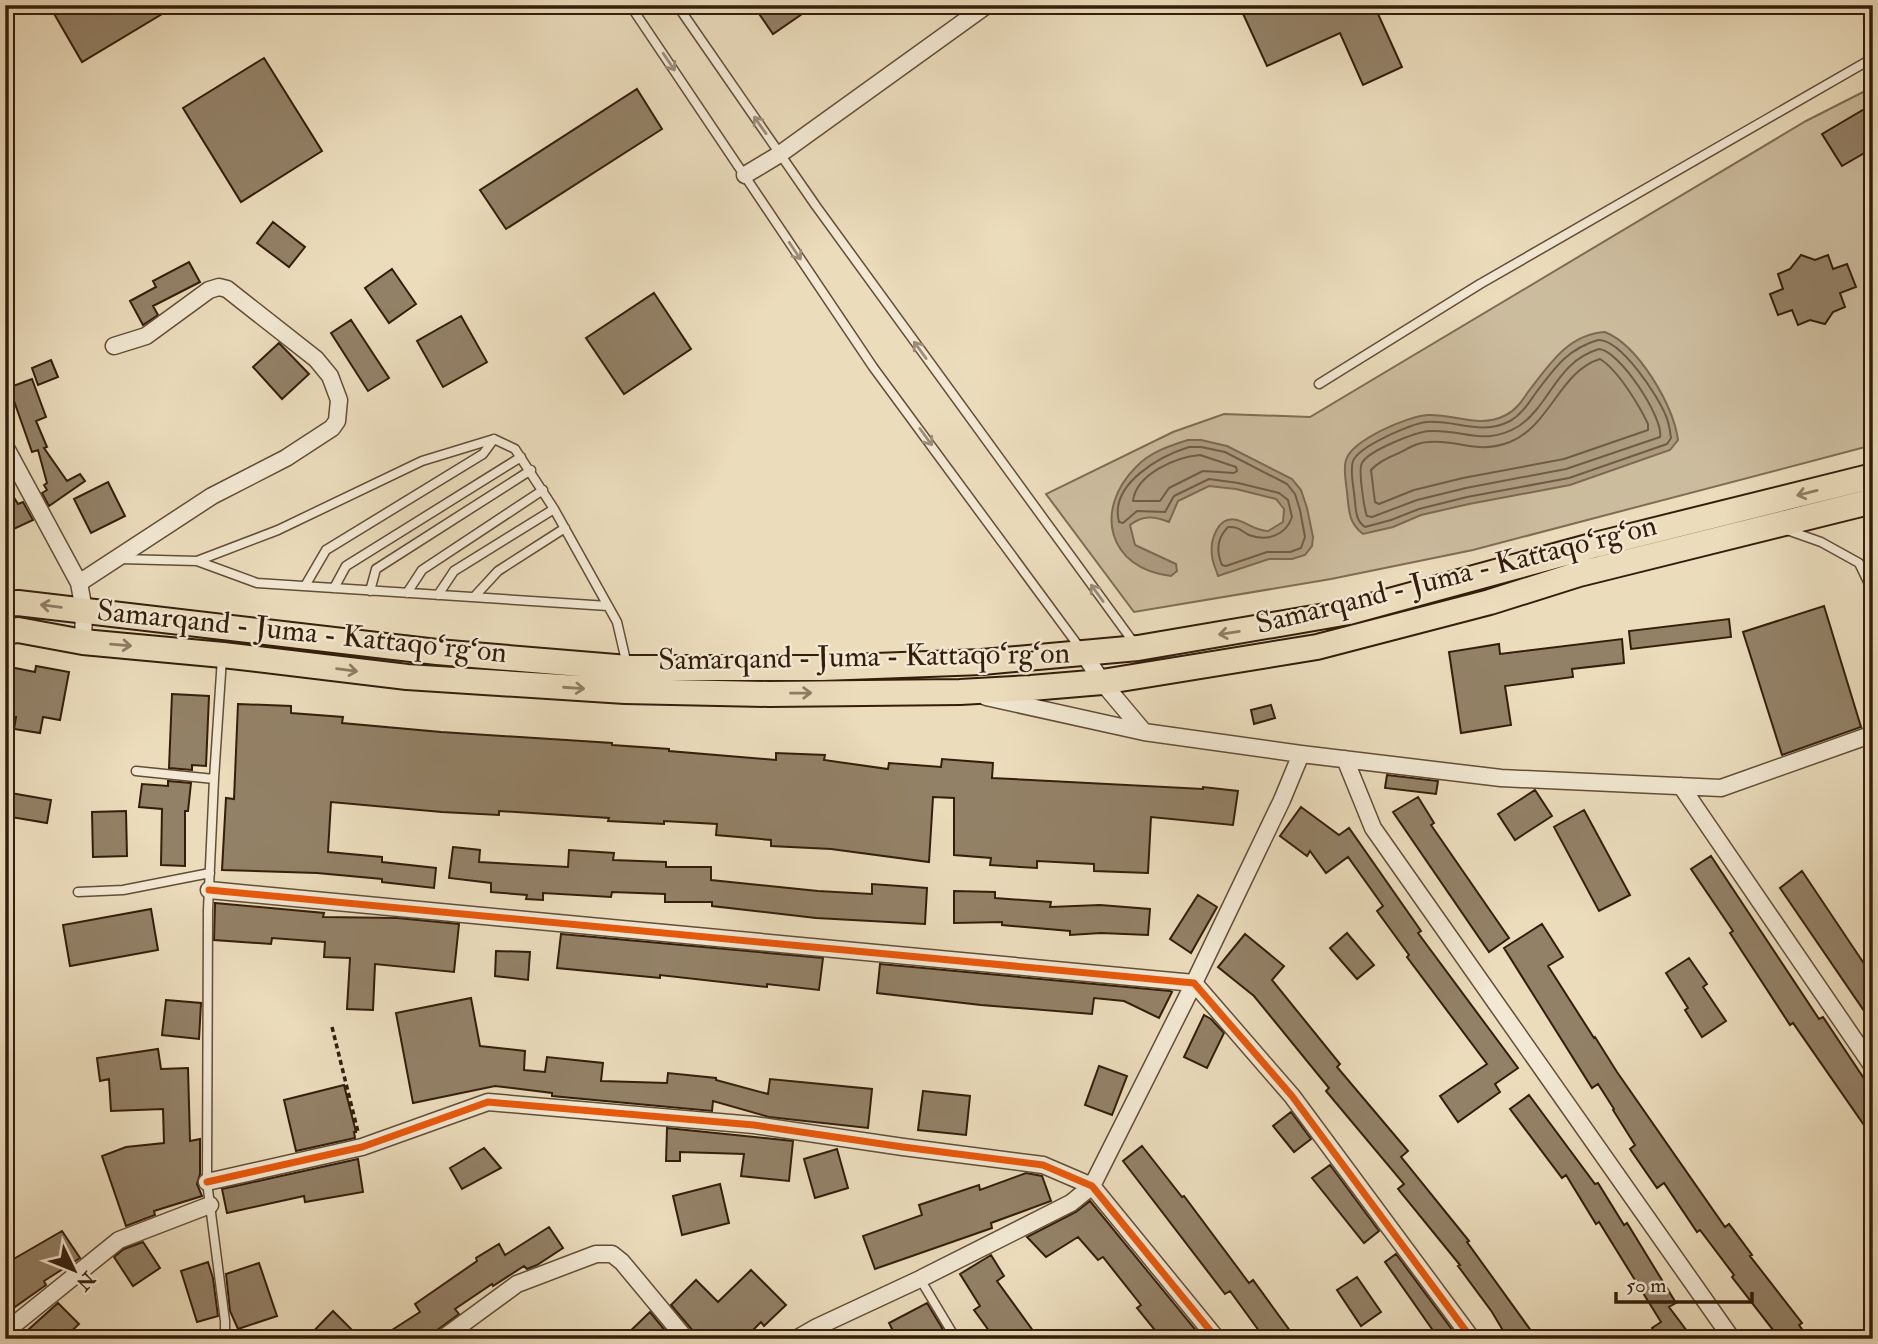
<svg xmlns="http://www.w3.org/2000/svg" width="1878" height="1344" font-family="'IM FELL Double Pica',serif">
  <rect width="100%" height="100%" fill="#ebdcbc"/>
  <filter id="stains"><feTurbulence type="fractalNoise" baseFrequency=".00286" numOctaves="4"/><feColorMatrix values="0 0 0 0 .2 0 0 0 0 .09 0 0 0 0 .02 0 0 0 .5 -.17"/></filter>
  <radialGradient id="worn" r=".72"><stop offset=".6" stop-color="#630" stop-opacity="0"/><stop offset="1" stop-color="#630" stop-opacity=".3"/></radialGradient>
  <!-- green -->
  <path fill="#ccbc9e" stroke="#806d54" stroke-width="2" d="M1873 87V445L1473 550 1331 579 1134 612 1046 494 1173 432 1224 414 1310 417 1806 121Z"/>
  <!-- water -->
  <path fill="#ad9b80" stroke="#7d6951" stroke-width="2" d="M1605 332C1639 346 1673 405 1678 440L1670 450 1570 485 1469 504 1421 515 1393 527 1363 534C1348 523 1349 509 1347 492 1346 482 1343 469 1346 460 1352 440 1408 416 1428 415 1456 414 1479 429 1506 415 1516 410 1522 401 1528 392 1549 365 1568 334 1605 332Z
    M1188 440H1201L1227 446 1292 479 1301 490 1307 508 1313 537 1312 546 1305 555 1292 559H1269L1218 576C1216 569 1212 562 1212 555 1210 540 1218 515 1237 520 1249 523 1253 530 1268 531L1283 522 1284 509 1276 499 1236 489 1209 486 1178 501 1169 522C1154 516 1143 515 1130 525L1135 545 1176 564 1177 571 1171 576C1108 569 1093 510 1136 467 1150 452 1169 446 1188 440Z"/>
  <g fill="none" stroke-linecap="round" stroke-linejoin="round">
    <!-- shore -->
    <path stroke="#705c46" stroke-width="2" d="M1598 340C1621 339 1658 396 1666 416 1669 423 1670 431 1671 438L1667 444 1569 478 1467 497 1419 509 1391 520 1365 527C1354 520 1356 505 1354 493 1353 484 1350 470 1353 461 1359 446 1411 424 1427 422 1457 420 1481 436 1510 421 1521 415 1528 404 1535 394 1554 369 1567 349 1598 340Z
      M1599 349C1619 350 1664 418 1660 437L1566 469 1466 488 1417 500 1372 517 1367 516C1364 508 1358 469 1362 463 1369 450 1416 432 1430 431 1463 429 1485 447 1519 426 1551 404 1556 362 1599 349Z
      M1600 359C1618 370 1639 405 1648 424V430L1564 459 1463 478 1414 490 1379 504 1375 502 1371 470C1378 462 1389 457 1399 453 1409 448 1418 442 1429 442 1459 439 1476 455 1510 442 1550 426 1560 371 1600 359Z
      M1189 447H1201L1225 452 1287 484 1295 494 1300 510 1305 537 1301 548 1290 552H1267L1226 566 1222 565C1216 551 1217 538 1228 527 1238 526 1241 531 1249 535 1267 542 1286 535 1292 517L1288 500 1279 493 1238 483 1209 479 1174 496 1165 512 1137 511 1123 523 1119 522C1109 484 1160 456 1189 447Z
      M1200 455 1236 467 1237 471 1234 473 1203 471 1169 488 1160 501H1133C1136 474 1176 457 1200 455Z"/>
  </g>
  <!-- building -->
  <path fill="#938167" stroke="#341e0b" stroke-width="2" d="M49 5H177L82 62Z
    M753 5H815L773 34Z
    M1239 5H1374L1402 67 1363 85 1340 33 1267 66Z
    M264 58 322 151 241 202 183 108Z
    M637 89 662 129 506 229 480 190Z
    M1873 104V148L1842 166 1822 134Z
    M273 222 305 247 289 267 257 243Z
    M1801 255 1815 260 1828 255 1833 269 1847 264 1856 287 1840 293 1845 307 1833 312 1825 324 1810 320 1798 325 1792 310 1778 315 1770 294 1783 289 1778 274 1790 269Z
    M189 262 200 282 153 306 158 315 143 325 130 301 156 287 153 281Z
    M392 269 416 304 389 323 365 288Z
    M654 293 691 349 624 394 586 338Z
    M461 316 487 362 443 387 417 341Z
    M351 320 389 378 368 391 331 333Z
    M279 343 309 374 282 399 253 367Z
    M51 360 58 377 38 385 32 368Z
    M32 379 46 417 36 421 47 447 44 448 67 481 80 474 85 481 49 506 42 493 47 490 44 485 47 483 38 450 32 452 14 401 5 404V389Z
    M108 482 125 516 91 533 74 499Z
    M5 483 18 504 23 502 33 520 5 533Z
    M1824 606 1861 727 1782 755 1743 632Z
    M1729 619 1731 637 1631 649 1629 631Z
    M1622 639 1624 663 1572 669 1573 677 1505 686 1511 725 1461 733 1449 652 1499 644 1500 654Z
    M5 666 35 672 36 666 69 672 60 720 43 717 40 733 14 729 16 717 5 715Z
    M172 694 209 696 206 766 192 765V770L169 768Z
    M238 704 291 706V713L343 717 342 723 441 732 612 743V745L669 749V751L776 760V753L825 755 824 760 888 769 889 763 941 767 942 759 993 763 992 778 1203 789V787L1238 791 1233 825 1151 817 1148 873 1094 871V864L1037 861V868L990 865 991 858 954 855V798L933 797 929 862 831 849 771 846V840L716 835 717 824 664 821V824L608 821 609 818 499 811V815L442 812 331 802 328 852 382 857V862L436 868 434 888 382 882V879L317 873 222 870 226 798 234 799Z
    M1271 705 1275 718 1254 724 1251 710Z
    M1387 775 1438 781 1436 794 1385 788Z
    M168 781 191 783 188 811H185V866L161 865 162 809 139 807 142 784 168 786Z
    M1535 790 1552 816 1515 840 1498 814Z
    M5 792 51 800 47 823 5 816Z
    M1418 797 1434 823 1431 825 1509 938 1489 952 1393 812Z
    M1301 807 1339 835 1349 828 1421 931 1418 933 1518 1068 1495 1084 1500 1092 1458 1122 1440 1096 1487 1064 1407 957 1409 955 1377 911 1383 906 1348 857 1326 873 1310 851 1307 856 1280 836Z
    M1584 810 1630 895 1599 911 1554 827Z
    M126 811 127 856 93 857 92 812Z
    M453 847 480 850 479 862 568 867 569 850 614 853 613 860 666 862V867H711V880L818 891 872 894V884L927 888 925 924 816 918 712 906V902H665V894L612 892 611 897 543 893V900L526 899 527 895 491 892V883L449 878Z
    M1711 856 1819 1019 1823 1017 1867 1083 1873 1079V1138L1793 1023 1790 1025 1730 933 1733 931 1691 869Z
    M1802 871 1873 977V1024L1780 888Z
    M954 891 995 892V898L1051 902 1050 907 1100 905 1150 909 1148 935 1101 933 1070 935V931L1002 925V922L954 923Z
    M1198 895 1217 907 1191 953 1170 939Z
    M215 903 324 913 323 917 397 918 459 924 454 972 375 964 373 1010 347 1009 350 958 324 957 325 942 272 938 271 944 214 940Z
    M151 909 158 950 70 966 63 925Z
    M1542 924 1563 957 1548 966 1594 1038 1595 1037 1617 1072 1725 1227 1729 1224 1752 1255 1750 1256 1802 1323 1799 1325 1809 1339H1780L1732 1277 1734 1275 1700 1230 1697 1232 1664 1183 1657 1188 1630 1149 1635 1145 1613 1110 1614 1109 1598 1084 1592 1088 1504 948Z
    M1347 933 1374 965 1357 979 1330 948Z
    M561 934 823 958 819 990 767 984V987L660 975V978L557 968Z
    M1245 934 1284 966 1272 980 1340 1064 1337 1067 1408 1151 1401 1157 1469 1241 1467 1242 1537 1339H1508L1492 1312 1458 1266 1460 1265 1398 1189 1404 1184 1326 1091 1329 1088 1254 996 1218 967Z
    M496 951 530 952 528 980 495 976Z
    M1689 958 1707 984 1703 987 1726 1021 1702 1037 1685 1010 1688 1008 1666 973Z
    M880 964 1170 991 1172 992 1159 1018 1124 1001 1094 998 1092 1014 981 1005 877 993Z
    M471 998 480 1046 525 1051 524 1070 545 1072 547 1057 603 1063 601 1081 667 1083 668 1073 716 1078V1080L768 1094 770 1079 872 1089 868 1128 769 1117 713 1101 712 1111 552 1096V1093L495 1086 413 1103 396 1013Z
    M166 1000 201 1003 199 1039 162 1035Z
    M1204 1015 1211 1019 1224 1033 1207 1068 1184 1057Z
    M158 1049 161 1069 188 1068 190 1141 200 1139V1174L197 1184 202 1196 154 1211 155 1215 126 1226 102 1156 126 1147 164 1143 163 1109 111 1111 109 1079 100 1081 97 1058Z
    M1099 1066 1127 1076 1112 1115 1085 1105Z
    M344 1085 356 1132H354L355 1138 296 1151 284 1100Z
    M923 1091 970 1096 966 1135 918 1130Z
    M1529 1095 1595 1184 1598 1183 1624 1225 1627 1223 1676 1303 1669 1307 1693 1339H1660L1652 1328 1661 1322 1599 1222 1596 1224 1566 1175 1562 1178 1510 1109Z
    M1291 1112 1311 1139 1294 1152 1273 1126Z
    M667 1128 793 1141 789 1181 741 1176 744 1154 680 1152V1161H666Z
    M1142 1146 1182 1197 1184 1196 1249 1283 1253 1280 1296 1339H1265L1230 1291 1225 1294 1123 1161Z
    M484 1148 501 1168 462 1189 450 1168Z
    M837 1149 848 1188 815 1198 804 1159Z
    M358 1159 363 1192 305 1202 304 1196 227 1213 222 1189Z
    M1330 1165 1379 1231 1364 1243 1312 1178Z
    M1026 1173 1042 1176 1051 1201 991 1223 992 1228 875 1269 863 1236 922 1215 919 1205 979 1185 980 1190Z
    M720 1184 729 1223 682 1235 673 1196Z
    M1090 1201 1203 1339H1162L1137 1308 1141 1305 1103 1257 1098 1260 1078 1237 1046 1257 1027 1237 1076 1212Z
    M549 1227 563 1248 537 1265 527 1269 524 1266 493 1286 492 1284 455 1309 459 1314 436 1331 432 1339H378L420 1312 415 1304 477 1261 476 1258 499 1244 505 1255Z
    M62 1231 80 1258 44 1281 46 1285 5 1314V1264Z
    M143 1242 160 1268 133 1286 114 1257 124 1249Z
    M1396 1254 1459 1339H1439L1385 1262Z
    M991 1255 1004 1276 997 1281 1039 1339H995L974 1310 980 1306 960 1274Z
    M208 1262 213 1278 218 1316 197 1322 181 1271Z
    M259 1263 277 1316 238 1329 230 1311 226 1274Z
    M751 1270 786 1305 764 1326 761 1322 744 1339H696L694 1332 671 1305 696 1280 718 1302Z
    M1357 1277 1381 1312 1361 1326 1337 1290Z
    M58 1303 79 1324 63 1339H18Z
    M927 1303 945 1333 935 1339H897L889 1323Z
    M333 1311 361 1339H306Z
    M650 1312 672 1339H622Z"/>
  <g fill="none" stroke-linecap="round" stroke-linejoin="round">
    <defs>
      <path id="service" d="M630 5 873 367 1080 648
        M677 5 816 206 1134 643
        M1319 384 1480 284 1873 58
        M1787 530 1821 542 1859 563 1873 592
        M121 559 197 561 278 530 422 461 494 439 515 449 554 509 617 622 627 665
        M197 561 257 583 608 606
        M305 586 326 550 483 454 494 439
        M334 588 346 566 521 457
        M370 591 376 569 531 470
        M407 593 422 570 543 490
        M438 595 454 571 554 509
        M474 597 498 571 565 528
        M222 658 214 779 208 910 207 1182 225 1321V1339
        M136 771 214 779
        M78 892 123 890 210 873
        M920 1279 956 1339"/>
      <path id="minor" d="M745 175 780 154 987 5
        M5 446 79 583 84 610 83 642
        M79 583 212 496 286 458 332 428 337 421 339 400 330 376 316 359 227 289 219 287 209 290 146 336 114 346
        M1084 654 1102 682 1144 732 1301 754 1501 778 1721 788 1873 734
        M986 697 1144 732
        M1345 759 1373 828 1732 1339
        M1681 786 1873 1067
        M209 890 1194 983 1292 1096 1472 1339
        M207 1182 362 1147 488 1102 754 1125 903 1147 1043 1165 1092 1186 1217 1339
        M5 1332 119 1240 210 1205
        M442 1339 517 1284 596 1254H612L622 1262 686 1339
        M796 1339 817 1327 920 1279 1071 1203 1092 1186 1194 983 1282 800 1301 754"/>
      <path id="primary" d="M5 604 18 603 437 652 628 668H822L982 662 1138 648 1349 612 1595 545 1873 476
        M5 632 18 630 83 642 223 655 407 677 625 691 769 694 960 692 1031 688 1102 682 1317 647 1490 602 1579 574 1873 501"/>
    </defs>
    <!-- service casing -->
    <use href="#service" stroke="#624e37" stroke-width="11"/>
    <!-- minor casing -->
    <use href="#minor" stroke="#624e37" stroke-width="19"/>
    <!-- primary casing -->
    <use href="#primary" stroke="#341e0b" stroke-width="28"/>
    <!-- path -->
    <path stroke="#341e0b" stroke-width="3.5" stroke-dasharray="5 3.5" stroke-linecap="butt" d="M332 1027 358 1132"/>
    <!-- service -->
    <use href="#service" stroke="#f2e8d3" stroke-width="8"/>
    <!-- minor -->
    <use href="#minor" stroke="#f2e8d3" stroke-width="16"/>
    <!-- primary -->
    <use href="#primary" stroke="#ebdcbc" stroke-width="24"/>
    <defs>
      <path id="cycleway" d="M209 890 1194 983 1292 1096 1472 1339
        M207 1182 362 1147 488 1102 754 1125 903 1147 1043 1165 1092 1186 1217 1339"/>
    </defs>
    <!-- cycleway casing -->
    <use href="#cycleway" stroke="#f2e8d3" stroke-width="11"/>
    <!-- cycleway -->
    <use href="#cycleway" stroke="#e8590c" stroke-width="7"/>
  </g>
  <!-- one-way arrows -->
  <defs><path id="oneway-shaft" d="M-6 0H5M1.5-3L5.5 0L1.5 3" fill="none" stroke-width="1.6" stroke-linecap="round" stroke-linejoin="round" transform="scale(1.75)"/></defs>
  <g stroke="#9c8d79">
    <use href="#oneway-shaft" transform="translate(669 62) rotate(56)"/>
    <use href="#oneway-shaft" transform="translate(760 125) rotate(-125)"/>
    <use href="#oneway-shaft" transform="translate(795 251) rotate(56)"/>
    <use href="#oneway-shaft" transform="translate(920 350) rotate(-126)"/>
    <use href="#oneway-shaft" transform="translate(926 437) rotate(54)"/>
    <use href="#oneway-shaft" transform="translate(1097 593) rotate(-126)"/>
  </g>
  <g stroke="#907d64">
    <use href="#oneway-shaft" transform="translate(1807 493) rotate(166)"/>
    <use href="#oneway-shaft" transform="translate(51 606) rotate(-173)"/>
    <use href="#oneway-shaft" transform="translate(1229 633) rotate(171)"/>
    <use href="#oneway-shaft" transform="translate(121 645) rotate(5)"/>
    <use href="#oneway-shaft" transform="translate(347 670) rotate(7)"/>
    <use href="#oneway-shaft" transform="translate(574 688) rotate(4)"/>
    <use href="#oneway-shaft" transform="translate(801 693) rotate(-1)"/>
  </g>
  <g text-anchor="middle" stroke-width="5" stroke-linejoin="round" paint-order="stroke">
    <!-- street labels -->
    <g font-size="30" fill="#341e0b" stroke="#f2e8d3">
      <text transform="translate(1456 574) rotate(-14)" y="10">Samarqand - Juma - Kattaqo‘rg‘on</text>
      <text transform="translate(302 631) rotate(6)" y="10">Samarqand - Juma - Kattaqo‘rg‘on</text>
      <text transform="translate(864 656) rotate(-1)" y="10">Samarqand - Juma - Kattaqo‘rg‘on</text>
    </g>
  </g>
  <!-- margin -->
  <rect width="1878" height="1344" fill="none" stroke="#ebdcbc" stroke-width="28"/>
  <rect x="7" y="7" width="1864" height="1330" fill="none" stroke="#341e0b" stroke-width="3.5"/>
  <rect x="14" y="14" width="1850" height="1316" fill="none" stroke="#341e0b" stroke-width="2"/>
  <!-- north arrow -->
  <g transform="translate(74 1270) rotate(133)" stroke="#f2e8d3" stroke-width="5" paint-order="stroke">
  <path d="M0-5L12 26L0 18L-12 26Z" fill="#341e0b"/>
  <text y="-10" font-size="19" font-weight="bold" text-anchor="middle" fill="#341e0b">N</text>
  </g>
  <!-- scale -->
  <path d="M1616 1292v10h136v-10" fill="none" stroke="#341e0b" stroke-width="3.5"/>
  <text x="1626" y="1292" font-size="21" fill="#341e0b" stroke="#f2e8d3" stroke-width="5" paint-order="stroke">50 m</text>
  <rect width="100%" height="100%" filter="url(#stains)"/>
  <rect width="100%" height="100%" fill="url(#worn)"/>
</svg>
